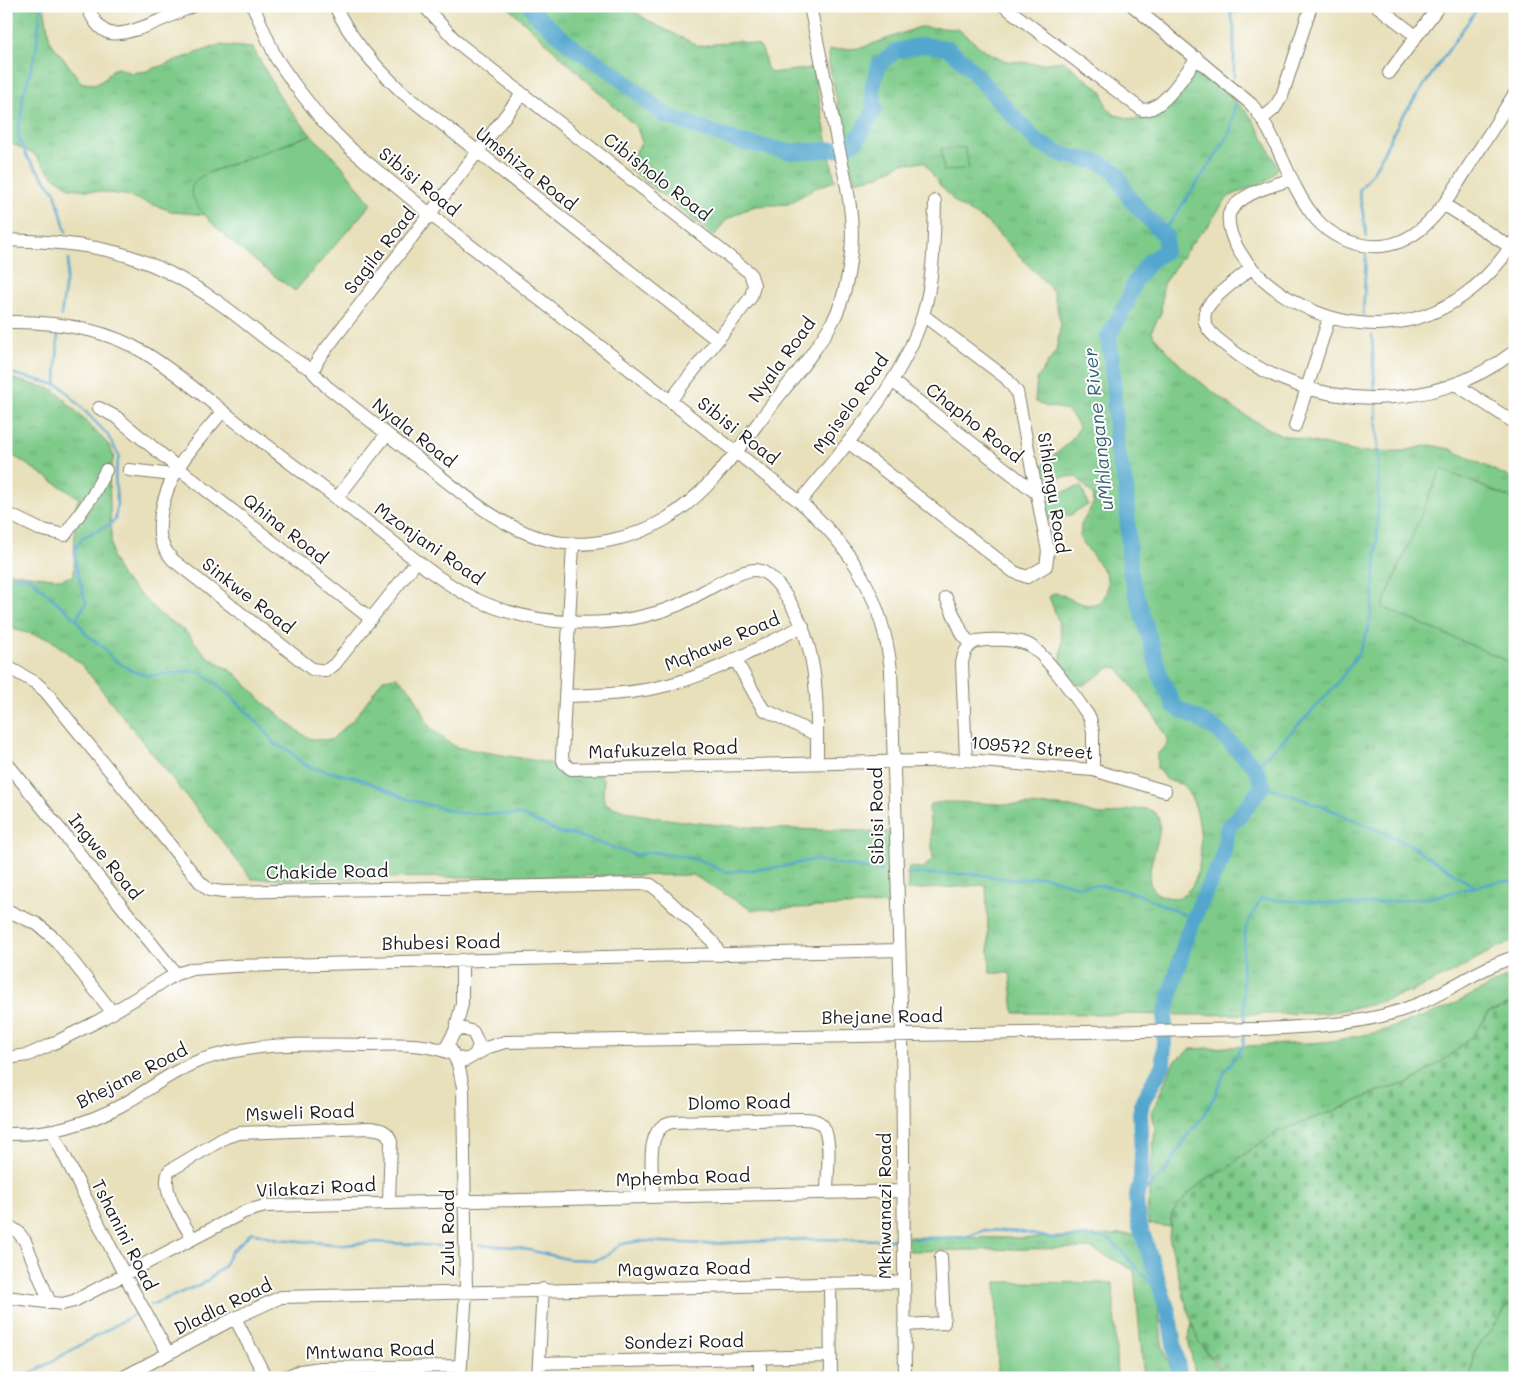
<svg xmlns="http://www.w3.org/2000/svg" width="1521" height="1384" font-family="Mali,sans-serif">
  <defs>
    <pattern id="grass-tufts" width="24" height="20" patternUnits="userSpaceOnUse" patternTransform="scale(1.25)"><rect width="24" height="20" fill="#7dca89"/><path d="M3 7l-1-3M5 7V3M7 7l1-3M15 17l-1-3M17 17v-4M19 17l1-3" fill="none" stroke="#6bad76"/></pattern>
    <pattern id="cemetery-stones" width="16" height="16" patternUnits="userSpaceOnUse" patternTransform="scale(1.25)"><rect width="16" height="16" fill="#7dca89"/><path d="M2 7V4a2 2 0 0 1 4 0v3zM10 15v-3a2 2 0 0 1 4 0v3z" fill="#6bad76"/></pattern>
  </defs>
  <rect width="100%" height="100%" fill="#fff"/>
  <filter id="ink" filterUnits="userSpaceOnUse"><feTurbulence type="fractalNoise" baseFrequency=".02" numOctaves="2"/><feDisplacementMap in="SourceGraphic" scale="10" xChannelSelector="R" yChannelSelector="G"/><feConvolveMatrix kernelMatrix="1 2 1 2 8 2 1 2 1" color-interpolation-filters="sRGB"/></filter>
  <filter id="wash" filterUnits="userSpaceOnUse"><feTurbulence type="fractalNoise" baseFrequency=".0096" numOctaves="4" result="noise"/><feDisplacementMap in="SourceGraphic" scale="20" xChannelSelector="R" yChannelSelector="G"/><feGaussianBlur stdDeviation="1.12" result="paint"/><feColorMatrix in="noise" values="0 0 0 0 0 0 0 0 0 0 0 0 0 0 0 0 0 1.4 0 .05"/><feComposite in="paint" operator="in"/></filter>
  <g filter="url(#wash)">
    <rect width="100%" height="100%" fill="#e8e0bb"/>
    <!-- grass -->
    <path fill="url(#grass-tufts)" stroke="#4c7352" d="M6 6H44L50 41 82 83 94 84 105 79 113 69 119 68 131 73 147 71 219 45 253 48 282 100 311 135 205 174 197 204 206 215 174 212 125 195 70 188 52 175 34 154 6 141Z
      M507 6H627L650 22 699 46 738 41 757 45 762 49 767 68 771 73 813 68 835 181 815 188 788 204 755 206 738 213 726 220 714 236 629 168 633 156 642 142 637 128Z
      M920 27 958 29 985 51 1006 61 1040 64 1063 61 1102 91 1107 108 1115 115 1133 119H1147L1159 114 1191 75C1206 72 1241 104 1250 116 1262 132 1269 151 1278 168L1269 180 1230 196 1223 203 1208 226 1195 239 1163 284 1161 313 1152 330 1153 335 1184 369 1236 410 1278 434 1357 452 1403 451 1430 445 1450 449 1515 480V500L1441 469 1382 607 1515 664V941L1496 948 1453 972 1413 991 1370 1005 1327 1013 1195 1015 1014 1013 1010 973H990L986 885 907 890 909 867 923 868 933 859 929 808 930 804 944 802C969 802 995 804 1020 805 1037 806 1054 805 1070 807 1081 809 1093 815 1104 815 1119 815 1144 801 1156 814 1174 835 1117 899 1180 898 1185 893 1191 889 1193 884 1204 862 1202 829 1195 806 1193 799 1187 792 1184 785L1167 780 1157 769V754L1164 749 1168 741 1155 717 1118 668 1111 667 1084 685H1077L1060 661C1065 637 1058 619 1049 597L1054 593C1064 594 1070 600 1080 603 1102 610 1111 593 1106 574L1080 538 1081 525 1094 502 1093 495 1076 476 1049 479 1044 475 1041 468C1054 452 1072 446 1079 427 1065 398 1055 415 1035 401L1037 379 1056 351 1061 324 1053 291 987 222 958 205 940 185 924 162 902 163 879 176 854 181 829 64V50L861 48Z
      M6 377 55 390 108 444 114 456 109 478 112 557 121 576 160 614 186 632 207 656 236 674 263 702 302 734 311 739 331 740 354 719 383 679 397 677 412 691 430 728 455 747 550 763 560 774 600 775 604 780 603 797 605 803C626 814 644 815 667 819 740 830 815 829 889 832L890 904 752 910 693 875 252 879 82 665 50 639 9 628 7 572 60 579 74 576 75 509 79 498 6 451Z
      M1515 973V1002L1488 1013 1475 1034 1447 1058 1411 1082 1376 1092 1347 1106 1277 1132 1243 1155 1226 1170 1211 1176 1190 1192 1172 1214 1170 1227 1149 1224 1147 1214 1155 1130 1152 1111 1174 1062 1191 1049 1325 1042 1379 1032 1442 1010Z
      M1140 1234 1158 1300 1162 1343 1174 1378H1144L1134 1270 1090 1248 909 1251 908 1237 1033 1238Z
      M1515 1296V1378H1471L1473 1354Z
      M1192 1323C1200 1344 1212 1365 1231 1378H1196L1188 1339Z"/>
    <!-- cemetery -->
    <path fill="url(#cemetery-stones)" stroke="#4c7352" d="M1515 1002V1296L1473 1354 1471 1378H1231L1227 1375 1198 1341 1185 1301 1169 1237 1172 1214 1178 1206 1190 1192 1211 1176 1226 1170 1243 1155 1277 1132 1347 1106 1376 1092 1411 1082 1447 1058 1475 1034 1488 1013Z"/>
    <!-- pitch -->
    <path fill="#7dca89" stroke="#4c7352" d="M311 135 339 162 371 204 295 291C275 276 185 213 192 187 194 181 200 177 205 174Z
      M965 148 969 168 944 171 941 149Z
      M1441 469 1515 500V664L1382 607Z
      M1081 486 1088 505 1074 512V514L1048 520 1042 499Z
      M996 1282 1113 1283 1117 1378H998Z"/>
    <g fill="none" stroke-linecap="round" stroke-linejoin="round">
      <!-- stream -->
      <path stroke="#53a6ce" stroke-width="2.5" d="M41 6 36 50 27 84 23 95 21 119 18 128 19 139 27 157 55 192 66 232
        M1228 6 1234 26V77
        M1230 12H1237L1240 6
        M1160 232 1170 223 1226 140 1231 128 1235 103
        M1367 237 1359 191 1375 169 1400 120 1479 6
        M61 316 69 259
        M1363 316 1366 255
        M1372 335 1375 392
        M6 372 61 386 107 434 119 456 115 474 117 505 115 520C106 528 94 531 84 537 65 549 83 585 86 603L76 619 87 635 103 647 113 659 132 671 149 676 193 671 201 672 232 697 266 731 274 744 289 750 302 763 313 768 358 778 407 799 460 813 521 815 563 834H572L623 851 636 855 652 852 685 857 708 863 720 870 729 872 781 867 813 860 882 871
        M56 385 58 332
        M9 576 30 578 76 619
        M1255 767C1291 731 1330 699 1357 655 1371 632 1372 608 1374 582 1380 523 1379 464 1376 404
        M1263 785 1329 809 1407 843 1475 887 1502 881 1515 882
        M907 874H976L1015 880 1043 876 1077 886 1102 885 1138 894 1194 919
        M1245 1025 1242 962 1246 927 1261 899 1358 905 1432 897 1475 887
        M1136 1199 1166 1171 1189 1133 1201 1119 1214 1097 1225 1071 1243 1046 1244 1033
        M913 1239 966 1237 985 1230 1021 1232 1058 1239 1087 1236 1111 1240 1162 1295
        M479 1245 516 1247 567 1259 594 1260 605 1257 621 1244 640 1241 705 1244 807 1239 895 1240
        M151 1305 204 1283 224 1266 231 1252 252 1232 278 1239 345 1245 376 1242 454 1247
        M23 1378 133 1315"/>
      <!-- river -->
      <path stroke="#53a6ce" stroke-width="16" d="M530 6 537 16 574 48 614 73 664 115 740 142 791 152 843 149 856 141 875 109 872 89 879 64 896 51 922 45 947 48 963 61 1037 142 1064 155 1101 163 1116 172 1129 198 1166 237 1165 251 1150 261 1135 281 1127 303 1108 337 1112 362 1117 450 1126 487 1130 572 1160 675 1174 706 1216 729 1255 767 1263 785 1243 812 1228 827 1222 860 1207 888 1187 935 1165 1015 1163 1065 1143 1100 1140 1113 1142 1154 1141 1178 1136 1199 1138 1220 1168 1311 1180 1378"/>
    </g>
  </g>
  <g filter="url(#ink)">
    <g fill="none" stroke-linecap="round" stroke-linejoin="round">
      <defs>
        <path id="minor" d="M87 6C91 15 96 26 105 31 122 42 174 13 193 6
          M253 6 276 58 294 84 321 119 352 150 431 215 800 502C853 548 883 600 891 670L902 1034 905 1378
          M335 6C351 40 375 66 402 92L717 340
          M424 6 458 43 750 273 754 285 751 297 670 401
          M1004 6 1142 110C1163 112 1185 73 1197 58
          M1133 6 1251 104C1279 137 1286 180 1312 214 1324 230 1342 241 1362 245 1417 255 1446 203 1470 164 1485 141 1500 117 1515 93
          M1377 6 1416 36
          M1389 73 1439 6
          M1263 118 1274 109 1282 96 1311 6
          M1292 179C1272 186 1239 193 1229 214 1226 238 1246 264 1263 279 1347 352 1456 334 1515 240
          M1445 205 1515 250
          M6 240C94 243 143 250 218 302 248 323 275 349 307 367
          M1251 268C1240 278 1208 299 1205 313 1201 329 1219 340 1229 348 1311 412 1431 416 1515 351
          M6 322C54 321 103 327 145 353 180 374 211 403 243 427 290 463 337 498 383 534 412 557 442 583 475 599 537 628 615 631 678 605 697 597 737 569 756 570 768 571 778 584 784 593 820 644 817 703 817 763
          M313 370 319 358 522 94
          M313 372 326 386C360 412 393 439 426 465 464 495 503 530 551 541 587 549 632 539 664 520 709 494 740 446 771 406 793 378 817 350 834 319 844 299 849 274 851 252 855 216 845 176 837 141 829 96 819 51 810 6
          M892 381 1035 492
          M1455 384 1515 423
          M99 408 116 417 178 468 370 618
          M222 412C195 445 168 470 161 514 158 534 159 544 173 560L312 669 326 671 335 664 417 561
          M1295 426 1329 318
          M848 442 1014 572 1027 577 1046 566 1048 551 1017 392 1006 378 923 315
          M129 470 173 475
          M337 498 387 434
          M800 502C845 445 901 386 923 315 934 278 934 239 935 201
          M6 513 39 529 65 535 93 495 106 470
          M573 544 562 757 564 763 571 769 966 760 1093 770 1165 791
          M946 598 963 635 971 644
          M735 659 763 709 817 735
          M6 666 36 683 46 692 200 882 209 890 223 892 644 884 651 885 660 892 712 941 721 955
          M565 696C600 695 634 694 668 685 715 673 759 647 803 626
          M966 760 962 663C964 652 967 646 977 641 991 639 1014 639 1027 644 1042 649 1080 703 1090 718L1093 732V770
          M6 762 176 974
          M6 910 37 924 55 939 113 1013
          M455 1031 462 1004V960
          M475 1055 489 1047 505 1042 1259 1029C1312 1027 1368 1025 1418 1004 1451 990 1481 967 1515 957
          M455 1057 466 1060 475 1055 479 1045 473 1032 464 1029 455 1031 448 1044 458 1064 463 1087 466 1292 460 1378
          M6 1058 28 1055 52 1044 100 1020 176 974 193 969 234 966 899 950
          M52 1131 124 1274 168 1353
          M6 1134C47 1135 87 1124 122 1105 149 1090 172 1071 201 1060 253 1042 309 1044 362 1045 391 1045 425 1041 452 1054
          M653 1196C653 1174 643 1126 673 1122L797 1119C805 1119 814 1118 821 1124 833 1135 827 1175 827 1191
          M6 1224 18 1232 25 1241 50 1303
          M192 1238C182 1219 160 1192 169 1171L226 1137 239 1133 369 1128C380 1129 388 1130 391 1142L389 1201
          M830 1284 831 1378
          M6 1297 62 1304 74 1301 244 1212 265 1206 902 1191
          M235 1318 266 1378
          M904 1325 944 1323 941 1257
          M539 1363 830 1356
          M122 1378 235 1318 281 1297 903 1282
          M283 1378 300 1371 321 1368 461 1366
          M538 1378 543 1289
          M760 1378V1358"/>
      </defs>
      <!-- minor casing -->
      <use href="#minor" stroke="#827e6c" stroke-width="14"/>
      <!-- minor -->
      <use href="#minor" stroke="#fff" stroke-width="12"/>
    </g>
  </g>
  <g text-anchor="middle" stroke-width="4" stroke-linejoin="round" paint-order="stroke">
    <!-- street labels -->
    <g font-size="18" fill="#1c1c1c" stroke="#fff">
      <text transform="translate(526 169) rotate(38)" y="6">Umshiza Road</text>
      <text transform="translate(657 177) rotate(38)" y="6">Cibisholo Road</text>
      <text transform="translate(419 182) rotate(39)" y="6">Sibisi Road</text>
      <text transform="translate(380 251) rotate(-52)" y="6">Sagila Road</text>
      <text transform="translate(782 360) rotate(-54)" y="6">Nyala Road</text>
      <text transform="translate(851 404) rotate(-55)" y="6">Mpiselo Road</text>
      <text transform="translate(974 423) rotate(38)" y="6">Chapho Road</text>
      <text transform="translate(738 431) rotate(38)" y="6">Sibisi Road</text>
      <text transform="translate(414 433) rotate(38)" y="6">Nyala Road</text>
      <text transform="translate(1053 493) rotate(81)" y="6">Sihlangu Road</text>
      <text transform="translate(285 529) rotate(38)" y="6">Qhina Road</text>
      <text transform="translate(429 544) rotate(35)" y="6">Mzonjani Road</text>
      <text transform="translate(248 596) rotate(38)" y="6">Sinkwe Road</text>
      <text transform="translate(722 642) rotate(-23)" y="6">Mqhawe Road</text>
      <text transform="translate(1032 748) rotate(5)" y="6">109572 Street</text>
      <text transform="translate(663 750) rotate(-2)" y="6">Mafukuzela Road</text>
      <text transform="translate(877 816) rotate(-91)" y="6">Sibisi Road</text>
      <text transform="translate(105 857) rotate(51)" y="6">Ingwe Road</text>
      <text transform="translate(327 872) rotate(-1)" y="6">Chakide Road</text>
      <text transform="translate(441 943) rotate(-1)" y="6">Bhubesi Road</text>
      <text transform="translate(882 1017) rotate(-1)" y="6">Bhejane Road</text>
      <text transform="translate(132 1076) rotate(-27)" y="6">Bhejane Road</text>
      <text transform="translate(739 1103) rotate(-1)" y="6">Dlomo Road</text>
      <text transform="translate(300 1113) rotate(-2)" y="6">Msweli Road</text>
      <text transform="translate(683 1178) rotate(-2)" y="6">Mphemba Road</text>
      <text transform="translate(316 1188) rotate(-3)" y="6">Vilakazi Road</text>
      <text transform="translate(885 1206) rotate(-90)" y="6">Mkhwanazi Road</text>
      <text transform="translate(448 1233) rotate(-90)" y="6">Zulu Road</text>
      <text transform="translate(124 1235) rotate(63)" y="6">Tshanini Road</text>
      <text transform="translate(684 1269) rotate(-1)" y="6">Magwaza Road</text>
      <text transform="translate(223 1307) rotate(-26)" y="6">Dladla Road</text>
      <text transform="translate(684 1342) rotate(-1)" y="6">Sondezi Road</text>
      <text transform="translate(370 1351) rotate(-2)" y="6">Mntwana Road</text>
    </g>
    <!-- water labels -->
    <g font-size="19" font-style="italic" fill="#386175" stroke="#fff">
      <text transform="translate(1098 429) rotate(-96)" y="7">uMhlangane River</text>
    </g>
  </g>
  <!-- margin -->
  <rect width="1521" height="1384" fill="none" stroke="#fff" stroke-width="25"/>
</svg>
